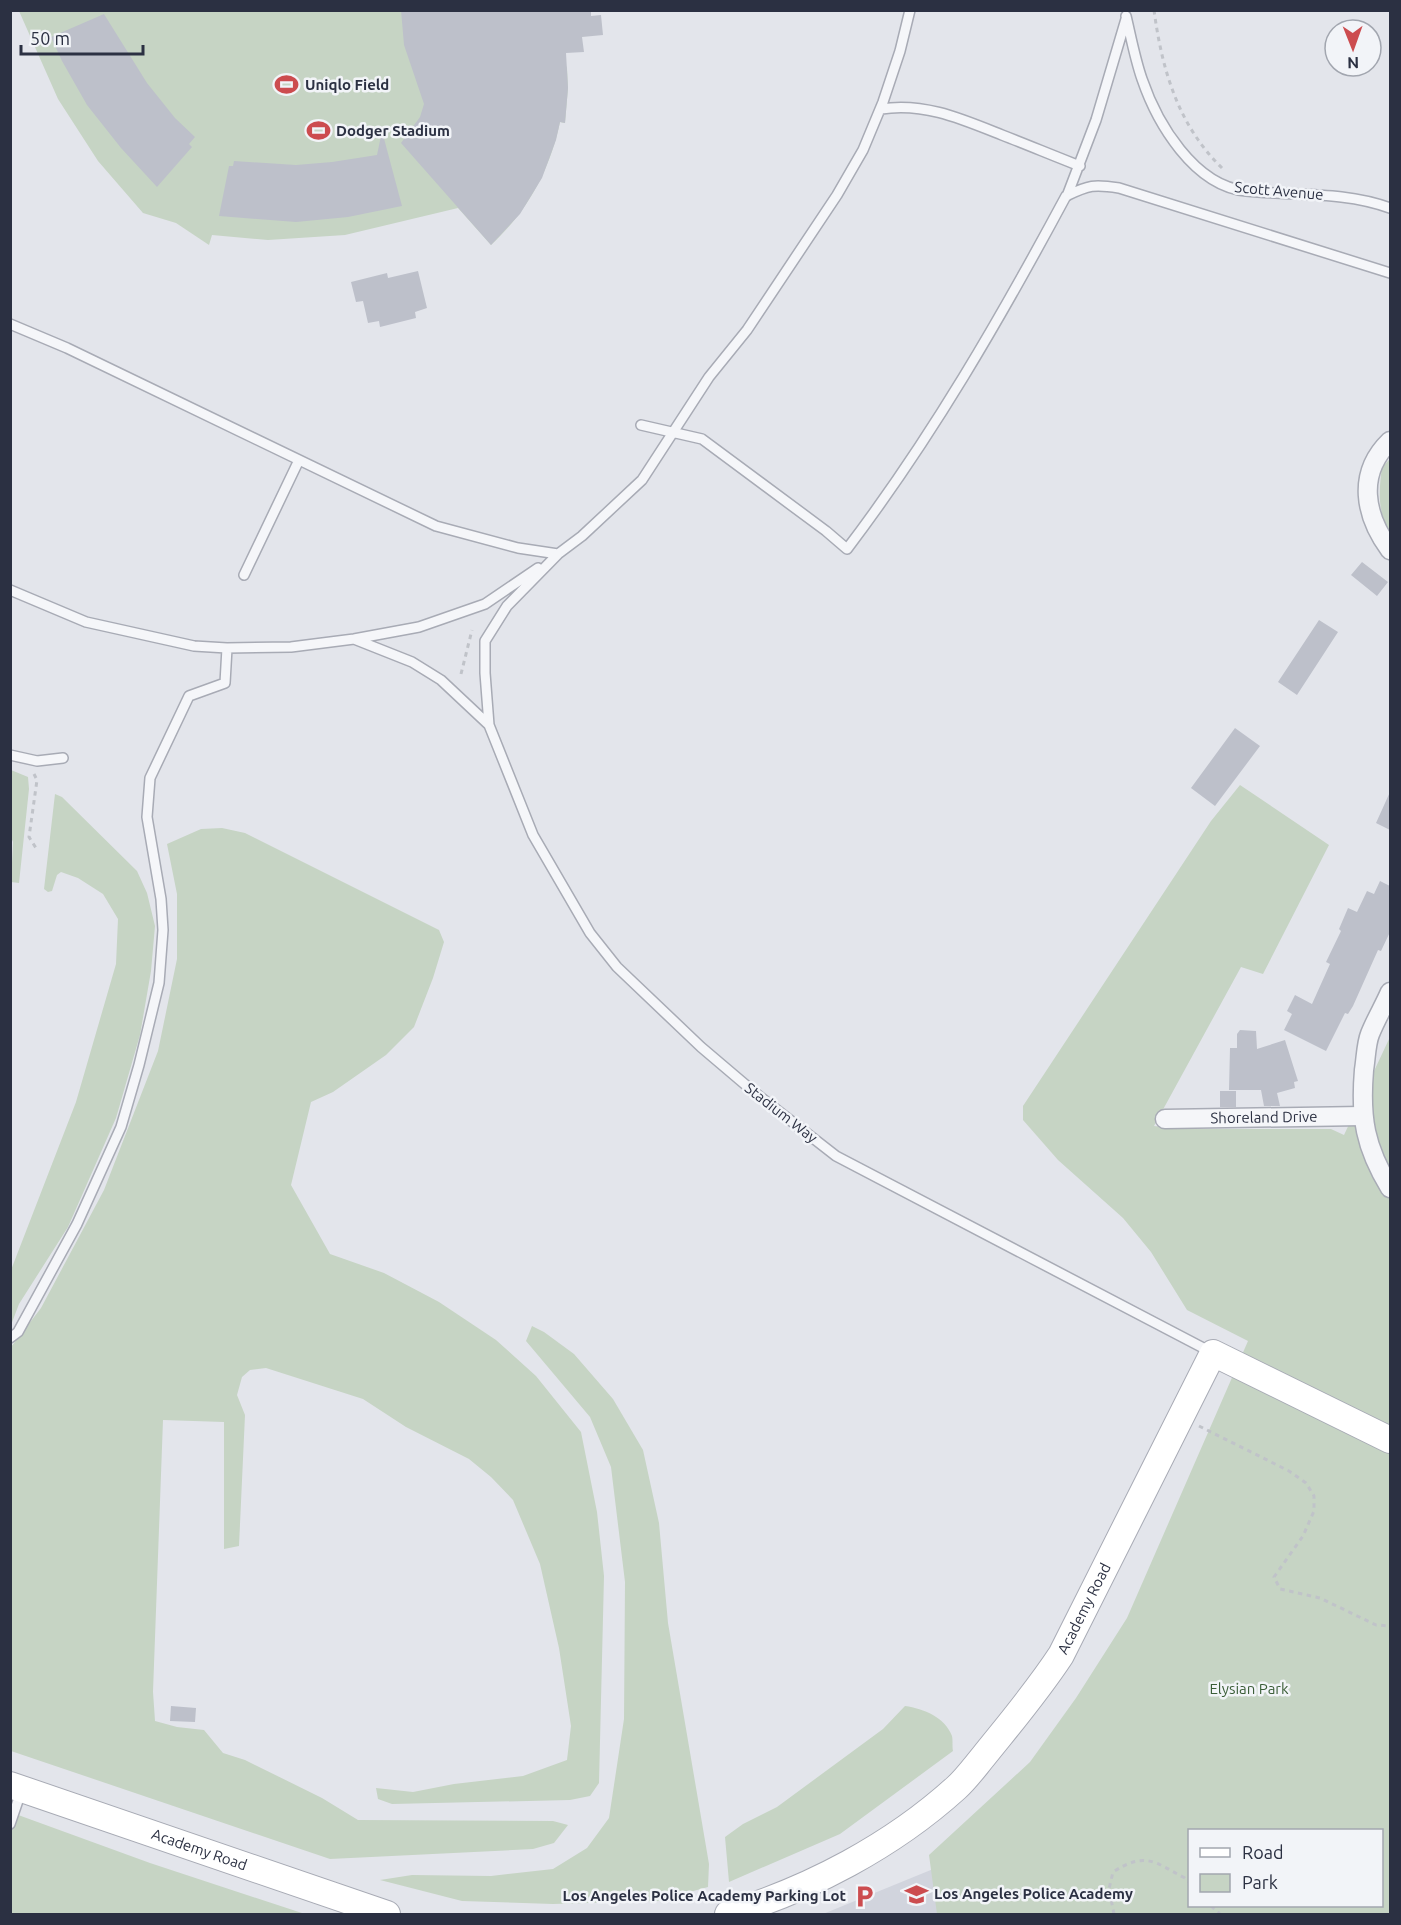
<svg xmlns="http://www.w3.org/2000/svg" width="1401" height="1925" font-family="Ubuntu,sans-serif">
  <rect width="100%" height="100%" fill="#e3e5eb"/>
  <!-- built -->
  <path fill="#d1d4dd" d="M943 1865 965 1914H823Z"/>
  <!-- green -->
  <path fill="#c6d4c4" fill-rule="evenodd" d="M19 11H546L567 68 568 88 565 123 560 122C550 170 527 212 491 245L458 208 345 235 268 240 212 235 209 245 176 223 143 213 98 161 58 99Z
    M1390 459V532C1377 513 1379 489 1382 467Z
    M11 770 28 777 29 789 19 883 11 882 13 842 10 835Z
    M1240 785 1329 845 1263 974 1241 967 1154 1126 1182 1129H1331L1344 1135 1390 1037V1914H937L929 1855 1030 1762 1076 1698 1127 1618 1248 1341 1187 1310 1151 1252 1123 1218 1058 1160 1023 1120V1106L1211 821ZM1190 1830H1382V1906H1190Z
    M55 794 62 797 137 871 147 893 155 926 151 971 140 1035 116 1118 68 1227 19 1304 11 1325V1270L76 1102 116 964 118 919 103 894 78 878 61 872 57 875 52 891 48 892 44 889Z
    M222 828 245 833 439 930 444 942 433 978 414 1027 386 1055 333 1092 311 1102 291 1185 330 1254 384 1273 439 1302 496 1340 536 1376 581 1432 597 1512 604 1576 599 1783 590 1796 570 1800 392 1804 378 1799 376 1788 413 1792 454 1784 523 1776 567 1760 571 1726 559 1648 540 1564 513 1500 491 1477 469 1459 406 1427 363 1399 266 1368 250 1370 242 1377 237 1395 245 1415 239 1546 224 1549V1422L163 1420 153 1692 155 1721 177 1727 204 1730 223 1753 245 1760 322 1798 358 1820 553 1821 568 1825 554 1843 533 1849 330 1859 11 1751V1347L41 1308 104 1190 158 1051 177 959V894L167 844 201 829Z
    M532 1326 544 1332 574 1354 613 1399 643 1450 659 1523 668 1623 709 1864 708 1887 657 1901 553 1904 462 1901 380 1880 412 1875 491 1876 553 1869 587 1848 609 1818 624 1719 625 1582 611 1467 590 1417 526 1341Z
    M905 1706C924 1709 945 1717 952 1736 953 1740 952 1747 953 1751L840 1834 729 1882 725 1837 743 1824 777 1807 883 1729Z
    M10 1812 150 1863 305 1914H11Z"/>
  <!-- building -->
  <path fill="#bdc0ca" d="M401 10H591V16L601 15 603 35 582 37 584 52 566 53 568 88 565 123 560 122 556 140 542 178 520 214 491 245 401 143 420 117 424 104 404 45Z
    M104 14 147 83 175 118 195 137 189 144 192 147 157 187 121 148 87 105 62 61 51 37Z
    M382 131 402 206 348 217 296 222 219 216 229 166H233L234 161 296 165 332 162 377 155Z
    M418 271 427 308 415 312 416 318 380 327 379 321 368 323 363 301 356 302 351 282 387 273 388 278Z
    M1362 562 1388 582 1377 596 1351 575Z
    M1319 620 1338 632 1297 695 1278 682Z
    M1235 728 1260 746 1215 806 1191 788Z
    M1390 792V830L1376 823Z
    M1380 881 1390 886V932L1381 951 1378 950 1353 1006 1348 1014 1345 1013 1326 1051 1284 1030 1292 1014 1287 1011 1295 995 1312 1004 1330 964 1326 962 1341 931 1339 929 1348 908 1357 912 1367 891 1374 894Z
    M1240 1030 1256 1031 1257 1049 1285 1040 1298 1081 1294 1082 1295 1088 1277 1093 1280 1106H1264L1261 1090H1229L1230 1048H1237V1034Z
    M1220 1091H1236V1107H1220Z
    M171 1706 196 1708 195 1722 170 1721Z"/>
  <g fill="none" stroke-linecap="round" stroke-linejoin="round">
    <defs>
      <path id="service" d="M1126 16C1131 37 1135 59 1142 79 1157 123 1194 186 1246 191 1294 196 1344 191 1390 208
        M881 109C924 102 962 119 1002 135 1028 145 1054 156 1080 166
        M1067 196 1096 120 1126 19
        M10 324 67 348 436 526 518 548 558 554 582 536 642 480 709 377 747 330 837 195 863 150 883 102 900 51 910 10
        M641 425 702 439 826 531 847 549C932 437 1000 319 1066 196 1089 185 1094 184 1119 188L1390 273
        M558 554 507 606 485 641V673L489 725 533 835 590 933 617 967 701 1047 754 1092 836 1156 1211 1352
        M244 575 299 460
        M10 590 86 622 194 646 227 648 291 647 354 639 419 627 485 604 538 568
        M354 639 412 662 441 680 489 725
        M10 755 37 761 63 758
        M10 1338 18 1332 77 1224 121 1127 139 1065 159 983 163 930 161 899 147 817 150 778 189 696 225 683 227 648
        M10 1824 22 1789"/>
      <g id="minor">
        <path d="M1390 441C1356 474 1365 516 1390 550"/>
        <path d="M1390 992C1384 1006 1376 1019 1370 1034 1366 1044 1366 1058 1364 1070 1360 1118 1365 1147 1390 1188"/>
        <path id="s1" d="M1165 1119 1362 1116"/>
      </g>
      <g id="secondary">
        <path id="s2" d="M10 1785 387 1914"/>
        <path id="s3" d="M728 1914C810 1889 892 1846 956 1788 966 1779 974 1768 983 1757 1011 1722 1036 1693 1061 1655L1213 1353 1390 1440"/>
      </g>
    </defs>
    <!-- service casing -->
    <use href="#service" stroke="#a8abb5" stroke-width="12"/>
    <!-- minor casing -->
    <use href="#minor" stroke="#a8abb5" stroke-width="21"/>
    <!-- secondary casing -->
    <use href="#secondary" stroke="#a8abb5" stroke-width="28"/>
    <!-- path -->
    <path stroke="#c0c3c9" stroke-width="3" stroke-dasharray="4.5 4.5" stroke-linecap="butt" d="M1154 10C1162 70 1178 125 1222 168
      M461 674 472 630
      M34 774 37 780 29 837 36 848
      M1199 1426 1289 1471 1306 1483 1314 1496V1511L1303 1536 1274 1577 1280 1589 1320 1598 1376 1625 1390 1626
      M1211 1906 1220 1914
      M1114 1914 1109 1889 1113 1872C1146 1851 1154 1862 1185 1878L1190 1883"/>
    <!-- service -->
    <use href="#service" stroke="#f5f6f9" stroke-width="9"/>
    <!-- minor -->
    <use href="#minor" stroke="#f5f6f9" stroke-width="18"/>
    <!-- secondary -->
    <use href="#secondary" stroke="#fff" stroke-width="26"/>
  </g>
  <!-- icons -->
  <defs>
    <symbol id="stadium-bare" viewBox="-9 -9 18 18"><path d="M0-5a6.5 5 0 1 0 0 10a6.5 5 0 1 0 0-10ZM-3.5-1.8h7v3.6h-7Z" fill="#cc4c4f" stroke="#f2f4f8" stroke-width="2.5" paint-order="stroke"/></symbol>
    <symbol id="school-bare" viewBox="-9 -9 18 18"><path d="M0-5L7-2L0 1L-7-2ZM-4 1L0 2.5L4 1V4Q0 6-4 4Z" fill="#cc4c4f" stroke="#f2f4f8" stroke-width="2.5" paint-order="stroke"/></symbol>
    <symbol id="parking-bare" viewBox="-9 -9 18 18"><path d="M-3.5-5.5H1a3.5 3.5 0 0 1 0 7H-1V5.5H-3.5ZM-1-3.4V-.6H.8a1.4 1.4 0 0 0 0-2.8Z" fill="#cc4c4f" stroke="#f2f4f8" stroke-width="2.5" paint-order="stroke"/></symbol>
  </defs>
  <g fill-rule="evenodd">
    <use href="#stadium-bare" x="270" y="68" width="33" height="33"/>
    <use href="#stadium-bare" x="302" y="114" width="33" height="33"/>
    <use href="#school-bare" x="900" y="1878" width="33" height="33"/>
    <use href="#parking-bare" x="848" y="1880" width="33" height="33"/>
  </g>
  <g text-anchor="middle" stroke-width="5" stroke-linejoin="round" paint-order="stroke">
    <!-- poi labels -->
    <g font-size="15" font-weight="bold" fill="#2b3042" stroke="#f2f4f8" text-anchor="start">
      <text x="305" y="90">Uniqlo Field</text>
      <text x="336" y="136">Dodger Stadium</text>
      <text x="934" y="1899">Los Angeles Police Academy</text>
      <text x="846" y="1901" text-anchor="end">Los Angeles Police Academy Parking Lot</text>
    </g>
    <!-- street labels -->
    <g font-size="15" fill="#2b3042" stroke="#f2f4f8">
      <text transform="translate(1279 191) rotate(5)" y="5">Scott Avenue</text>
      <text transform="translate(781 1113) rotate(38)" y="5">Stadium Way</text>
      <text dy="5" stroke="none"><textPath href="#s1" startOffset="99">Shoreland Drive</textPath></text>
      <text dy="5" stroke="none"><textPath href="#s3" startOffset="484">Academy Road</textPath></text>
      <text dy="5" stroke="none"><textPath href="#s2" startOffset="200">Academy Road</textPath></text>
    </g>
    <!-- park labels -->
    <g font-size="15" fill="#3b5e38" stroke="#f2f4f8">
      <text x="1249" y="1694">Elysian Park</text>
    </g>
  </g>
  <!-- border -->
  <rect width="1401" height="1925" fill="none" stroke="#2b3042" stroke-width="24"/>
  <!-- legend -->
  <rect x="1188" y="1829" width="195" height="78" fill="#f2f4f8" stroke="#a2a6af" stroke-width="1.5"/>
  <rect x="1200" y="1848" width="30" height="9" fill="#ffffff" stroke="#a2a6af" stroke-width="1.5"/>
  <text x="1242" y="1859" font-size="18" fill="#2b3042">Road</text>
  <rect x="1200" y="1874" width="30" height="18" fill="#c6d4c4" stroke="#a2a6af" stroke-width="1.5"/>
  <text x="1242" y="1889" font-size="18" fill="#2b3042">Park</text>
  <!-- north arrow -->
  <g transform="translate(1353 48) rotate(179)"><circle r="28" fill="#f2f4f8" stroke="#a2a6af" stroke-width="1.5"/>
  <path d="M0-4.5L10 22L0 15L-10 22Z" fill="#cc4c4f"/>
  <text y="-9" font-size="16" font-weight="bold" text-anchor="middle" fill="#2b3042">N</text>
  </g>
  <!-- scale -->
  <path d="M21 45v9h122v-9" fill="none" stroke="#2b3042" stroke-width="3"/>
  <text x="30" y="45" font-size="18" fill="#2b3042" stroke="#f2f4f8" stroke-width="4.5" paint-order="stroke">50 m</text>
</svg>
